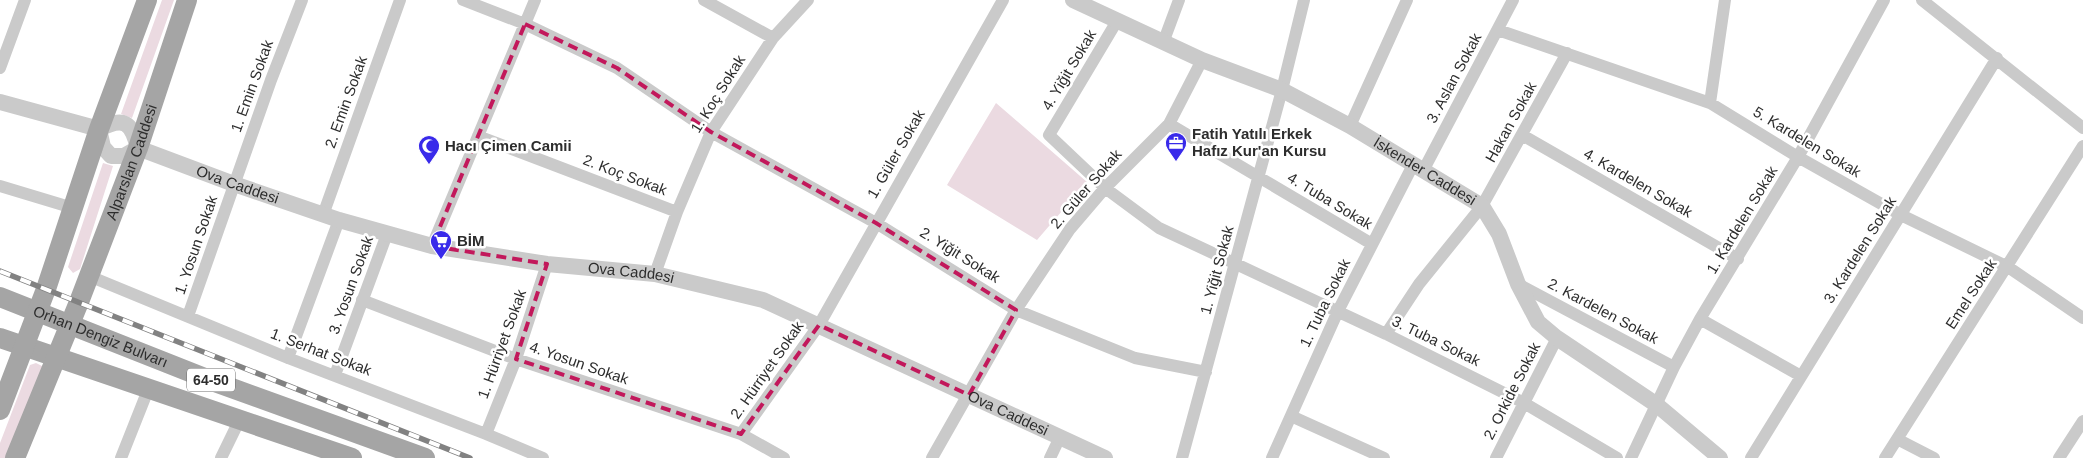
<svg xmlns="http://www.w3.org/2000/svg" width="2083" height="458" font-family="Helvetica,sans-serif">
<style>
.green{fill:#ebdae1}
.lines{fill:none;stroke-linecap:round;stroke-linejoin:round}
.minor{stroke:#cacaca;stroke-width:12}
.tertiary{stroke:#cacaca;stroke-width:16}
.primary{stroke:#a5a5a5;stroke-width:20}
.rail-casing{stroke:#828282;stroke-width:5.5}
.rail{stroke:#fff;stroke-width:4;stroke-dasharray:11;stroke-linecap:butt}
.marked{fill:none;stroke:#c2185b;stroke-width:4;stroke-dasharray:10 6;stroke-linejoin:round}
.labels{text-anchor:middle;stroke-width:5;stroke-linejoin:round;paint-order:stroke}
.shield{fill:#fff;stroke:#6c6c6c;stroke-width:1}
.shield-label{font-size:14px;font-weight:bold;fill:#2d2d2d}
.street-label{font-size:15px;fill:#2d2d2d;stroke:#fff}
.poi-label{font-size:15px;font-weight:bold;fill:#2d2d2d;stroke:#fff;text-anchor:start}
</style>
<rect width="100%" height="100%" fill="#fff"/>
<path class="green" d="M162 0H174L132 118 121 114Z
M996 103 1087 182 1037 240 947 185Z
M103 163 113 166 80 269 73 273 68 267 69 264Z
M36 363 44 367 8 458H0V443L30 365Z"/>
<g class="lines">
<path class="minor" d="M463 0 525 24 617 68 711 132 876 223 1016 310 1135 358 1206 372
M704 0 773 38
M1922 0 2083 128
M1117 21 1049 135 1105 188 1159 228 1386 334 1524 403 1617 458
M1498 30 1710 103 1798 157 1901 215 2008 267 2083 318
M1163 43 1179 0
M0 68 25 0
M1710 103 1725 0
M1169 124 1372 244
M1350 126 1407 0
M1522 135 1738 259
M478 136 677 212
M1423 171 1513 0
M0 186 73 208
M323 215 400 0
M432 246 535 0
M655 274 677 212 711 132 773 38 808 0
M89 276 288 358 486 434 543 458
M1518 284 1674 367
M362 300 516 359 741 434 784 458
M188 316 271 80 302 0
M1700 319 1801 376
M1386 334 1419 284 1482 206 1567 53
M288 358 339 220
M335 375 387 234
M1291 416 1384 458
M486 434 516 359 547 264
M741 434 819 325 1003 0
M1897 439 1934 458
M121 458 148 390
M221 458 240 419
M932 458 1016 310 1070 229 1105 188 1169 124 1202 60
M1050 458 1060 437
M1182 458 1282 90 1304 0
M1272 458 1338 311 1413 165
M1496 458 1557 338
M1631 458 1674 367 1700 319 1798 157 1884 0
M1751 458 1997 58
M1885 458 2083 146
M2059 458 2083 421"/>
<g class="tertiary">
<path id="s1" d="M1073 0 1202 60 1282 90 1350 126 1482 206 1499 234 1518 284 1538 322 1557 338 1657 405 1720 458"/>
<path d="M0 102 99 129C124 117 131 121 138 148"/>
<path d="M99 129 103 147 111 156H124L138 148"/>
<path id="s2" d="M138 148 234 184 339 220 432 246 547 264 655 274 763 300 1105 458"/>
</g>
<g class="primary">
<path id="s3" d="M0 297 215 382 425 458"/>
<path d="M0 338 352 458"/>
<path d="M0 410 46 289 99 129 147 0"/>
<path id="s4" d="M15 458 79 302 138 148 187 0"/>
</g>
<g class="rail-casing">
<path id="rail" d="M0 271 470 458"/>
</g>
<use href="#rail" class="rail"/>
</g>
<path class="marked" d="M525 24 617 68 711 132 876 223 1016 310 969 395 819 325 741 434 516 359 547 264 432 246Z"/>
<defs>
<g id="office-pin" transform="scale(1.125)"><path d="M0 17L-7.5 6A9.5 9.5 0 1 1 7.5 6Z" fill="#392aea" stroke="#fff"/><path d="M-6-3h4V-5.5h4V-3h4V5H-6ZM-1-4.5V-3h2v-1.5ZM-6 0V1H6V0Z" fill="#fff"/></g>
<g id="mosque-pin" transform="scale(1.125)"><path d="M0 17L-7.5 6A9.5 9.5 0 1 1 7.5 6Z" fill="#392aea" stroke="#fff"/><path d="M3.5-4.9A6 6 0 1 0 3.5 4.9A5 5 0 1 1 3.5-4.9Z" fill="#fff"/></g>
<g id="supermarket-pin" transform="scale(1.125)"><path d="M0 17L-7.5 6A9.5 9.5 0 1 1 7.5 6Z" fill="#392aea" stroke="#fff"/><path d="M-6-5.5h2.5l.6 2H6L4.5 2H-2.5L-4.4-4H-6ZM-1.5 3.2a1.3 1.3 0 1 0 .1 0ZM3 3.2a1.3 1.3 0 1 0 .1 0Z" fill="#fff"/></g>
</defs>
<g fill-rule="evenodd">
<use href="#office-pin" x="1176" y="143"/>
<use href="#mosque-pin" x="429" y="146"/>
<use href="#supermarket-pin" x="441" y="241"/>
</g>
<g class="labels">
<rect class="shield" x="187" y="368.5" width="48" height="23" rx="4"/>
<g class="shield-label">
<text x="211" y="385">64-50</text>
</g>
<g class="street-label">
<text transform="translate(1069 70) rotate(-59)" y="5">4. Yiğit Sokak</text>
<text transform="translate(1454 78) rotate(-62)" y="5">3. Aslan Sokak</text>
<text transform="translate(252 86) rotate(-70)" y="5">1. Emin Sokak</text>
<text transform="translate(718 94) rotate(-58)" y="5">1. Koç Sokak</text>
<text transform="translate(346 102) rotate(-70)" y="5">2. Emin Sokak</text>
<text transform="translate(1511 122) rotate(-61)" y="5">Hakan Sokak</text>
<text transform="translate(1807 142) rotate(31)" y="5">5. Kardelen Sokak</text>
<text transform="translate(896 154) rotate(-60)" y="5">1. Güler Sokak</text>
<text dy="5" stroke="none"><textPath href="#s4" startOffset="318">Alparslan Caddesi</textPath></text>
<text dy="5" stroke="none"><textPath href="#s1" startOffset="392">İskender Caddesi</textPath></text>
<text transform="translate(625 175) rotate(21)" y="5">2. Koç Sokak</text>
<text transform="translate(1638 183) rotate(30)" y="5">4. Kardelen Sokak</text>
<text dy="5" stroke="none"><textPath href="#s2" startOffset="106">Ova Caddesi</textPath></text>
<text transform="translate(1086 189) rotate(-49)" y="5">2. Güler Sokak</text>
<text transform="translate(1330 201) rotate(31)" y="5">4. Tuba Sokak</text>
<text transform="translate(1742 220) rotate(-59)" y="5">1. Kardelen Sokak</text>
<text transform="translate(196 245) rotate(-71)" y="5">1. Yosun Sokak</text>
<text transform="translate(1860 250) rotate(-58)" y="5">3. Kardelen Sokak</text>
<text transform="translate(960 255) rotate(32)" y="5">2. Yiğit Sokak</text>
<text transform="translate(1217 270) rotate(-75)" y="5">1. Yiğit Sokak</text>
<text dy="5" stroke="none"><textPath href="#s2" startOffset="511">Ova Caddesi</textPath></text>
<text transform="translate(351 285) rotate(-70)" y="5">3. Yosun Sokak</text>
<text transform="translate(1971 294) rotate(-57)" y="5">Emel Sokak</text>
<text transform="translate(1325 303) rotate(-64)" y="5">1. Tuba Sokak</text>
<text transform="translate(1603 311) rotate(28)" y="5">2. Kardelen Sokak</text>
<text dy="5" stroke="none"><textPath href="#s3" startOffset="108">Orhan Dengiz Bulvarı</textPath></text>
<text transform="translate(1436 341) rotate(26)" y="5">3. Tuba Sokak</text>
<text transform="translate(502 344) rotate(-70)" y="5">1. Hürriyet Sokak</text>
<text transform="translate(321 352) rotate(21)" y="5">1. Serhat Sokak</text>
<text transform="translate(579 363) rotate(19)" y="5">4. Yosun Sokak</text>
<text transform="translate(767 370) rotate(-55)" y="5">2. Hürriyet Sokak</text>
<text transform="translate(1512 391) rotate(-63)" y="5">2. Orkide Sokak</text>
<text dy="5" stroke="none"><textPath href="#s2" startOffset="916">Ova Caddesi</textPath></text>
</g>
<g class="poi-label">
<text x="1192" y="139">Fatih Yatılı Erkek<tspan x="1192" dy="17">Hafız Kur'an Kursu</tspan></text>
<text x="445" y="151">Hacı Çimen Camii</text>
<text x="457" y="246">BİM</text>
</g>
</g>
</svg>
